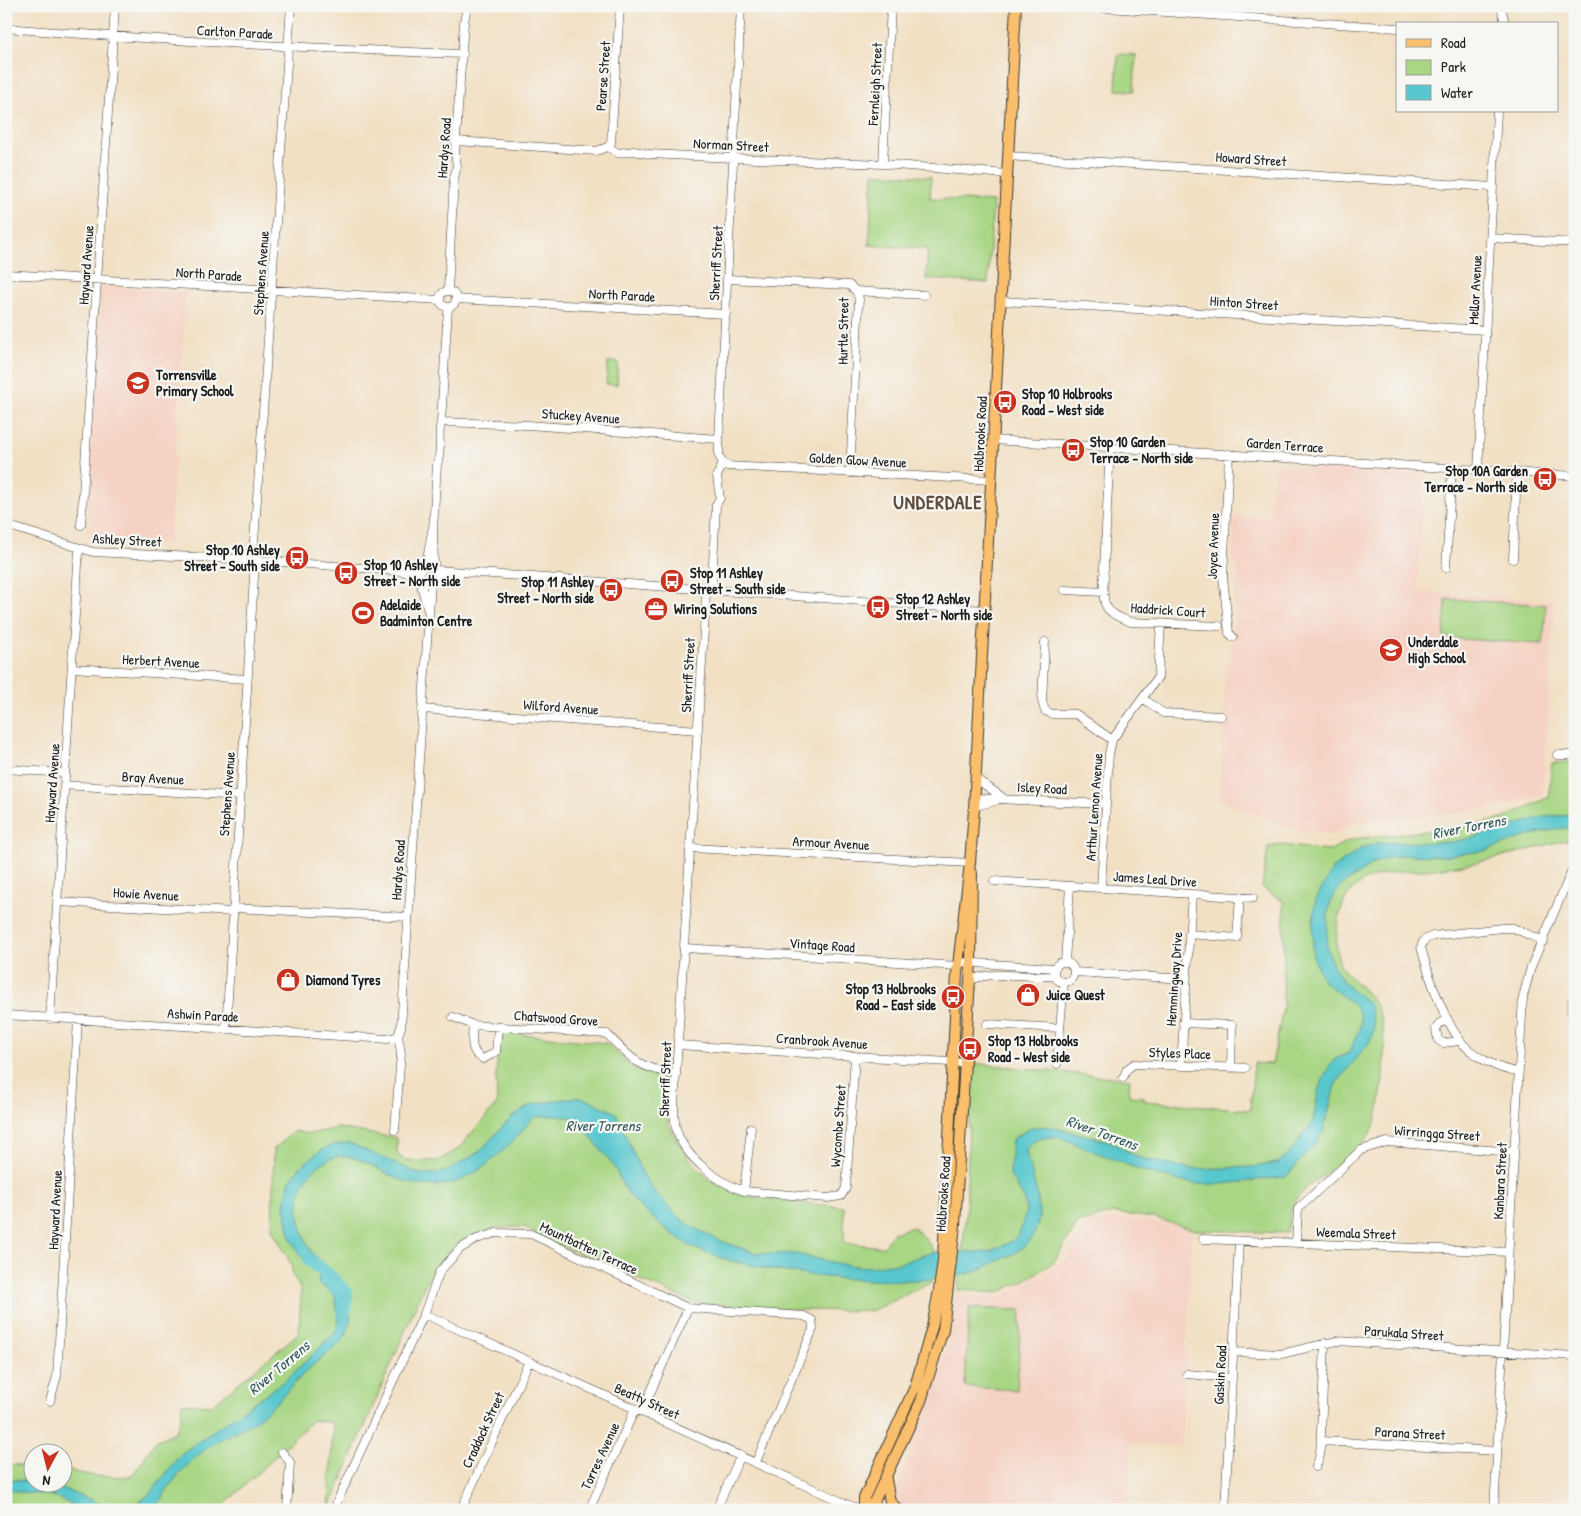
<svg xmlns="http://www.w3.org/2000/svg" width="1581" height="1516" font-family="'Patrick Hand',sans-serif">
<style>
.built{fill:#f5d2c3}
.green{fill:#a8d684;stroke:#627950}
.water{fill:#59c7ce;stroke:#3a7275}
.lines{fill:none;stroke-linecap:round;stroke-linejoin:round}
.river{stroke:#59c7ce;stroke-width:14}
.minor-casing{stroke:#3c3935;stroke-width:9}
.major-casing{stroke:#3c3935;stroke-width:12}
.minor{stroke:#fff;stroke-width:8}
.major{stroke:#f9bf6d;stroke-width:10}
.labels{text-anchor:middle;stroke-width:4.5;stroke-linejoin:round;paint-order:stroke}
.street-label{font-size:14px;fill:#1c1c1c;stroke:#f6f6f2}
.poi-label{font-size:14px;font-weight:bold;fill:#1c1c1c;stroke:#f6f6f2;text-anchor:start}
.water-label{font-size:15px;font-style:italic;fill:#31585a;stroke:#f6f6f2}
.district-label{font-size:19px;font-weight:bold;letter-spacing:1px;fill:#5e4c3c;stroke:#f6f6f2}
</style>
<rect width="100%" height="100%" fill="#f6f6f2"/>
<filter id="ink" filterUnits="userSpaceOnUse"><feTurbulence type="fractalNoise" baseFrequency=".02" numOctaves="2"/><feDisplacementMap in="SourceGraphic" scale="10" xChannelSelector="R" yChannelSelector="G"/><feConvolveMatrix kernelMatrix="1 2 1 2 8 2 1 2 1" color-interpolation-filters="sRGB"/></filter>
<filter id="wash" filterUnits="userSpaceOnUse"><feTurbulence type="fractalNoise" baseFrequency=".0096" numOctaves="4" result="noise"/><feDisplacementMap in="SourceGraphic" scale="20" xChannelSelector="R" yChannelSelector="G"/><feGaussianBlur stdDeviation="1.12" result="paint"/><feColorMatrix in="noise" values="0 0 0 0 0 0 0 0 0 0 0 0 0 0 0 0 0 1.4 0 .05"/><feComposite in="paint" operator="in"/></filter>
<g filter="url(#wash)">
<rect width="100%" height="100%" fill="#f2e0c4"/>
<path class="built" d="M101 286 186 292 169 544 92 539 86 528Z
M1273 465 1424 475 1418 591 1554 601 1543 795 1478 811 1358 822 1329 835 1285 827 1219 799 1226 660H1231L1237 568 1232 559 1234 516 1270 518Z
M1127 1219 1193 1226 1181 1446 1131 1443 1128 1510H925L901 1505 895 1494 942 1362 954 1315V1294L1001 1297 1066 1260 1091 1220Z"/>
<path class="green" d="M1118 54 1136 55 1134 91 1116 90Z
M873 173 931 177 930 198 993 202 988 283 926 279 928 249 869 245Z
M608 362H618L617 385 606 384Z
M1446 599 1546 605 1543 644 1444 638Z
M1575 762V838C1531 848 1487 863 1442 868 1418 872 1394 869 1371 878 1365 880 1353 888 1349 893 1338 906 1332 950 1341 966 1350 979 1365 989 1374 1002 1391 1026 1383 1089 1377 1117 1368 1155 1321 1170 1298 1197 1290 1207 1289 1221 1287 1233L1195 1230 1154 1218 1113 1213 1078 1223 1053 1263 1025 1280 997 1293 958 1290 966 1215 971 1063 1130 1079 1129 1096 1144 1097 1145 1101 1250 1110 1254 1063 1272 1064 1283 1008 1284 902 1262 887 1268 847 1283 845 1328 851 1352 839 1473 826 1505 818 1549 797 1552 763Z
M1575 992V1073L1569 1035 1568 1006Z
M500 1032 606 1043 633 1068 668 1081V1123L677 1141 689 1158 708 1179 728 1190 756 1198 844 1207V1243L883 1247 893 1233 913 1227C934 1245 938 1254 932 1282L871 1311 800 1310 694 1303 536 1235 525 1227 496 1228 464 1238 442 1259 426 1282 329 1510 333 1423 313 1420 219 1510H6V1464L32 1466V1484H62L63 1470 95 1476 131 1477 156 1441 175 1432 181 1418 182 1403 212 1405 299 1333 301 1290 292 1274V1266L272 1229 274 1149 294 1131 308 1134 338 1128 397 1138V1154L404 1160 437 1161 457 1150 497 1104 496 1075Z
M969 1308 1021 1310 1017 1390 965 1387Z"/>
<path class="water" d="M1575 815V827L1556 829 1528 836 1485 851 1442 856 1406 855 1388 858 1374 863 1342 885 1332 898 1328 911 1327 947 1332 963 1343 982 1370 1005 1374 1029 1371 1040 1335 1085 1324 1130 1317 1142 1286 1177 1222 1184H1198L1183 1182 1143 1171 1058 1137C1044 1137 1030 1138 1026 1152 1033 1184 1053 1222 1023 1247 1013 1256 998 1260 986 1267 931 1295 736 1276 684 1242 669 1232 636 1206 627 1192 622 1186 620 1179 617 1172 610 1159 599 1148 590 1136 585 1131 586 1126 579 1121 568 1114 547 1116 535 1117 528 1122 525 1128 519 1134 503 1152 477 1176 453 1183 437 1187 416 1186 401 1180 374 1170 350 1143 321 1164 281 1193 302 1243 326 1274 332 1283 344 1290 348 1299 352 1307 351 1321 348 1329 344 1345 323 1356 312 1366 293 1383 278 1404 257 1419 247 1427 233 1432 221 1439 191 1457 171 1480 155 1510H123L137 1504 151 1493 181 1454 287 1379 335 1333 339 1320 335 1297 326 1288 318 1284 319 1276 299 1253 290 1237 285 1206 289 1182 300 1167 320 1151 332 1145 349 1143 419 1174H435L447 1171 479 1152 511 1118 530 1105 576 1097 589 1100 616 1113 641 1171 652 1189 675 1214 691 1226 718 1240 755 1253 796 1254 845 1265 868 1267 900 1263 934 1252H989L1012 1241 1019 1234 1026 1212 1024 1198 1010 1175 1012 1139 1031 1128 1047 1126 1109 1141 1140 1158 1192 1169 1252 1167 1278 1163 1292 1150 1313 1121 1319 1088 1329 1067 1334 1060 1350 1052 1361 1024 1360 1015 1355 1006 1323 981 1313 956V920L1316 900 1333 868 1364 847 1379 843 1451 842 1472 838 1543 817Z
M6 1479 51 1484 115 1510H84L51 1495 19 1492 6 1488Z"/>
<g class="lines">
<path class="river" d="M310 1260 330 1277 346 1293 344 1313"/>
</g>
</g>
<g filter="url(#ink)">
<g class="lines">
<g class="minor-casing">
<path id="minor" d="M1078 6 1397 28
M1501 6 1505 24
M6 28C158 41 310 48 463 54
M457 141 596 151 608 147
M608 147 618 153 634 151 649 154 733 158 883 164 1007 174
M608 147 611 143 620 6
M1008 156 1493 187
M883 164 891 6
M1491 238 1575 243
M6 274 440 300
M727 279 849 285 856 291 859 299 850 473
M440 299a8 8 0 1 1 16 0a8 8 0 1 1-16 0Z
M448 291 454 178 457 166 455 153 464 22 467 6
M856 291 924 295
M456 299 726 314
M1002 301 1485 330
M441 422 528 425 719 439
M993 440 1575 476
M1229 454 1223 577 1229 633 1233 637
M723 463 717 476 720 498 716 505 712 583 706 590 705 614 676 1074C675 1091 672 1110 676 1128 682 1155 718 1183 744 1191L827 1198 841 1196 846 1188 855 1056
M723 463 719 456V439L741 6
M723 463 727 466 991 480
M1478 471 1497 111
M6 525 93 552 255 560 401 571 421 570
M81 525 115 6
M254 542 291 6
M1513 559 1517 473
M419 574a9 9 0 1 1 18 0a9 9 0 1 1-18 0Z
M426 566 432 531
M434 567 433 530 437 464C443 450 437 436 441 422L448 307
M1446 568 1452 468
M1104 569 1110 447
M436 570 984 610
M401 571 420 577
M1104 575C1103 604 1101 612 1131 622L1219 626
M436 578 459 576
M422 581V589L428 611
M1065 590 1104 592
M1045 642 1042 701 1045 711 1053 714H1076L1112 740
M72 668 247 679
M1144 699 1163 713 1221 716
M422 709 698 730
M1557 755H1575
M6 769 65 773
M975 778 1002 797
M64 785 240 796
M974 798 1106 804
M974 809 979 805 995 801
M691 848 970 863
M994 881 1253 898
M1101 888 1109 754 1112 740 1158 677 1161 623
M58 902 233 912
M233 908 408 917
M1189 934 1237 938 1240 897
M685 948 958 966
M958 962 1055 968
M1065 962 1070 886
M1054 972a10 10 0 1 1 20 0a10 10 0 1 1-20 0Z
M1074 972 1186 979
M970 980C995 970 1027 978 1054 976
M6 1015 388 1039 398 1036
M453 1017 473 1025 607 1034C632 1060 639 1068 676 1074
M50 1019 79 549
M1448 1020 1440 1023 1436 1029 1438 1040 1443 1043 1460 1041
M1183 1023 1232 1025 1231 1068
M987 1024 1060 1028
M473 1025C472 1039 469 1052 483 1059L496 1052 498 1027
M226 1029 255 560
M678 1045 965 1063
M1057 1064 1064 982
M1181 1066 1192 894
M1518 1072C1499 1070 1470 1055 1459 1039 1441 1013 1429 977 1421 947L1424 940 1433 936 1502 928H1513L1544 941
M1123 1078 1127 1069 1134 1064 1245 1068
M395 1130 401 1053 398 1036 401 1027 431 583
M744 1191 751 1128
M1203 1239 1508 1252
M1296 1243 1298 1209 1361 1150 1387 1142 1514 1152
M424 1314 860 1510
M1233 1352 1281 1354 1337 1341 1575 1356
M1187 1374 1232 1378
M50 1401 57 1376 78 1020
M1321 1441 1497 1451
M282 1452 290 1462 287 1510
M1316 1467 1320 1455 1325 1343
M336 1510 337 1502 424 1314 440 1271 461 1248 477 1239 496 1233 531 1234 688 1308 804 1316 812 1320 813 1329 756 1462
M461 1510 529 1361
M589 1510 633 1414 644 1407 688 1308
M716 1510 741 1455
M1225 1510 1239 1241
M1494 1510 1523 997 1531 967 1575 863"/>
</g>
<g class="major-casing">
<path id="major" d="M886 1479 890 1502 899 1510
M864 1510V1498L915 1387 932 1327 939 1290 943 1260 957 974 970 863 974 809 1016 6
M866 1510 874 1502 921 1401 943 1330 955 1225 971 963 972 874"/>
</g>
<use href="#minor" class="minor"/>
<use href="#major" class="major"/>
</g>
</g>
<defs>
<g id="school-disc" transform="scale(1.25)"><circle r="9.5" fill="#c8321e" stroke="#f6f6f2"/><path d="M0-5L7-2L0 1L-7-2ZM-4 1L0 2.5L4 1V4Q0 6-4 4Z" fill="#fff"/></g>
<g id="bus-disc" transform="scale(1.25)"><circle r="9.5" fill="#c8321e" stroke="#f6f6f2"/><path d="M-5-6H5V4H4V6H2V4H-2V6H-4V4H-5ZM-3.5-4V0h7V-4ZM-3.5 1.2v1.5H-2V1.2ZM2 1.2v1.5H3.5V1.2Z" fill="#fff"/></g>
<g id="office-disc" transform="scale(1.25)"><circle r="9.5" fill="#c8321e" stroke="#f6f6f2"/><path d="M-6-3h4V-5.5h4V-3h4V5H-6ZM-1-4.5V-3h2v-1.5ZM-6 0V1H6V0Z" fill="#fff"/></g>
<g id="stadium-disc" transform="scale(1.25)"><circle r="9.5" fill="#c8321e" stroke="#f6f6f2"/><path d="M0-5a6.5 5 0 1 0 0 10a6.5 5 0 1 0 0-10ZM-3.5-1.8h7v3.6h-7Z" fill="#fff"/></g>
<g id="shop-disc" transform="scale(1.25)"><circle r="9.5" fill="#c8321e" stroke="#f6f6f2"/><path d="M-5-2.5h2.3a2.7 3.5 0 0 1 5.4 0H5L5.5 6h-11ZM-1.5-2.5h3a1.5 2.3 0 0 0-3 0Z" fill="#fff"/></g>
</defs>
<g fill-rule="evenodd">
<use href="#school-disc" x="138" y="383"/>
<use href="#bus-disc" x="1005" y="402"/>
<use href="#bus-disc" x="1073" y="450"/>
<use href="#bus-disc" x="1545" y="479"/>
<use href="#bus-disc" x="297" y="558"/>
<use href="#bus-disc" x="346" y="573"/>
<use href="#bus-disc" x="672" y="581"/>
<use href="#bus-disc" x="611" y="590"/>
<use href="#bus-disc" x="878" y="607"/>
<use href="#office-disc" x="656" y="609"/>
<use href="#stadium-disc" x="363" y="613"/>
<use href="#school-disc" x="1391" y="650"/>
<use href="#shop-disc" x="288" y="980"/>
<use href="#shop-disc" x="1028" y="995"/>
<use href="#bus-disc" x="953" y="997"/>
<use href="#bus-disc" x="970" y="1049"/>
</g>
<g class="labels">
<g class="street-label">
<text transform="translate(235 32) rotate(3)" y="5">Carlton Parade</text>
<text transform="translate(603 76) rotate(-86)" y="5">Pearse Street</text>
<text transform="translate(875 84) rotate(-87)" y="5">Fernleigh Street</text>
<text transform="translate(731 145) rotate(3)" y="5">Norman Street</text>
<text transform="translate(444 148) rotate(-86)" y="5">Hardys Road</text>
<text transform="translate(1251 159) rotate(4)" y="5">Howard Street</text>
<text transform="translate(716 263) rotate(-87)" y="5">Sherriff Street</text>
<text transform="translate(86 265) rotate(-86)" y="5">Hayward Avenue</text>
<text transform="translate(261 273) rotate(-86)" y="5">Stephens Avenue</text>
<text transform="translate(209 274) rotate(4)" y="5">North Parade</text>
<text transform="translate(1475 290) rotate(-87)" y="5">Mellor Avenue</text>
<text transform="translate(622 295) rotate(3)" y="5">North Parade</text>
<text transform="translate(1244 303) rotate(4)" y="5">Hinton Street</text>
<text transform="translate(843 331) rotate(-89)" y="5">Hurtle Street</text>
<text transform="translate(581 416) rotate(4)" y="5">Stuckey Avenue</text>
<text transform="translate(980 434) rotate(-87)" y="5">Holbrooks Road</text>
<text transform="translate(1285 445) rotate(4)" y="5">Garden Terrace</text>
<text transform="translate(858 460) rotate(3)" y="5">Golden Glow Avenue</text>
<text transform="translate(127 540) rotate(3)" y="5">Ashley Street</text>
<text transform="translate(1213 546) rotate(-88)" y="5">Joyce Avenue</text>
<text transform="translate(1168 610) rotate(4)" y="5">Haddrick Court</text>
<text transform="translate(161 661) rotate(3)" y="5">Herbert Avenue</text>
<text transform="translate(688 675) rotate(-87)" y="5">Sherriff Street</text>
<text transform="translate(561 707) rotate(4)" y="5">Wilford Avenue</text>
<text transform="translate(153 778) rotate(3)" y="5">Bray Avenue</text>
<text transform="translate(52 783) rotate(-86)" y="5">Hayward Avenue</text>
<text transform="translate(1042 788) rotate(3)" y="5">Isley Road</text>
<text transform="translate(227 794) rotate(-86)" y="5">Stephens Avenue</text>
<text transform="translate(1094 807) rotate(-86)" y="5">Arthur Lemon Avenue</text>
<text transform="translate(831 843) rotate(3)" y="5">Armour Avenue</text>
<text transform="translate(398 870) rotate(-86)" y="5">Hardys Road</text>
<text transform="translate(1155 879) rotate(4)" y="5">James Leal Drive</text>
<text transform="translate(146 894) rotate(3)" y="5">Howie Avenue</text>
<text transform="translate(822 945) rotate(4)" y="5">Vintage Road</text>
<text transform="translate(1174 979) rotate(-86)" y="5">Hemmingway Drive</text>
<text transform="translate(203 1015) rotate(3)" y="5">Ashwin Parade</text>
<text transform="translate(556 1018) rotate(4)" y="5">Chatswood Grove</text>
<text transform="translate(822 1041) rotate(4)" y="5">Cranbrook Avenue</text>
<text transform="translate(1180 1053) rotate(2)" y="5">Styles Place</text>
<text transform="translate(665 1079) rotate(-88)" y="5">Sherriff Street</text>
<text transform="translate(838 1126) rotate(-86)" y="5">Wycombe Street</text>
<text transform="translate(1437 1133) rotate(4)" y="5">Wirringga Street</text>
<text transform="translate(1500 1181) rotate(-87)" y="5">Kanbara Street</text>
<text transform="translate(943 1194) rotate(-86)" y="5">Holbrooks Road</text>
<text transform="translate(55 1210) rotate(-87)" y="5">Hayward Avenue</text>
<text transform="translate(1356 1233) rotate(2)" y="5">Weemala Street</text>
<text transform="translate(589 1248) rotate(25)" y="5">Mountbatten Terrace</text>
<text transform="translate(1404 1333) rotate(4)" y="5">Parukala Street</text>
<text transform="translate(1220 1375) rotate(-87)" y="5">Gaskin Road</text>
<text transform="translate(647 1401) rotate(24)" y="5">Beatty Street</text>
<text transform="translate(483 1430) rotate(-65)" y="5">Craddock Street</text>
<text transform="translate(1410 1433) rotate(3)" y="5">Parana Street</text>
<text transform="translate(600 1456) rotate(-65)" y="5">Torres Avenue</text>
</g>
<g class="poi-label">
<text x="156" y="380">Torrensville<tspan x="156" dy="16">Primary School</tspan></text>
<text x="1022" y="399">Stop 10 Holbrooks<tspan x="1022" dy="16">Road - West side</tspan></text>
<text x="1090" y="447">Stop 10 Garden<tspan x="1090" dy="16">Terrace - North side</tspan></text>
<text x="1528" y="476" text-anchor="end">Stop 10A Garden<tspan x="1528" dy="16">Terrace - North side</tspan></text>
<text x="280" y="555" text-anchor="end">Stop 10 Ashley<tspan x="280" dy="16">Street - South side</tspan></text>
<text x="364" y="570">Stop 10 Ashley<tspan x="364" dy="16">Street - North side</tspan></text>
<text x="690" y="578">Stop 11 Ashley<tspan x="690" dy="16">Street - South side</tspan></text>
<text x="594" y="587" text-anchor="end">Stop 11 Ashley<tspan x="594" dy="16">Street - North side</tspan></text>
<text x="896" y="604">Stop 12 Ashley<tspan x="896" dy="16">Street - North side</tspan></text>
<text x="380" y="610">Adelaide<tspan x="380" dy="16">Badminton Centre</tspan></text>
<text x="674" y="614">Wiring Solutions</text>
<text x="1408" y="647">Underdale<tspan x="1408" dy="16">High School</tspan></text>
<text x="306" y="985">Diamond Tyres</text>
<text x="936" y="994" text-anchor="end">Stop 13 Holbrooks<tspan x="936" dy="16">Road - East side</tspan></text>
<text x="1046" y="1000">Juice Quest</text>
<text x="988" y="1046">Stop 13 Holbrooks<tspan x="988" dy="16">Road - West side</tspan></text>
</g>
<g class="water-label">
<text transform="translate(1469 827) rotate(-11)" y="5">River Torrens</text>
<text x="603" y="1131">River Torrens</text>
<text transform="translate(1102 1133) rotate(20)" y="5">River Torrens</text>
<text transform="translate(279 1368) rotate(-40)" y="5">River Torrens</text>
</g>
<g class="district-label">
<text x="938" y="509">UNDERDALE</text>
</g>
</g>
<rect width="1581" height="1516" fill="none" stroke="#f6f6f2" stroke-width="25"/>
<rect x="1396" y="22" width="162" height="90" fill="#f6f6f2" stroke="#9f9f9c"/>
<rect x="1406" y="39" width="25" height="8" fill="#f9bf6d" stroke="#9f9f9c"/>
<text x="1441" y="48" font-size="15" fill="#1c1c1c">Road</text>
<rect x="1406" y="60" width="25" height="15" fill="#a8d684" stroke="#9f9f9c"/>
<text x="1441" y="72" font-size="15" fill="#1c1c1c">Park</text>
<rect x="1406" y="85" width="25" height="15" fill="#59c7ce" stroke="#9f9f9c"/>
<text x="1441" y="98" font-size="15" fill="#1c1c1c">Water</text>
<g transform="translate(48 1468) rotate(187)"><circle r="24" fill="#f6f6f2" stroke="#9f9f9c"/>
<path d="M0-4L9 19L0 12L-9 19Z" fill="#c8321e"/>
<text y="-8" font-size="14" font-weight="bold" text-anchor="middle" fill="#1c1c1c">N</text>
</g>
</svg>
